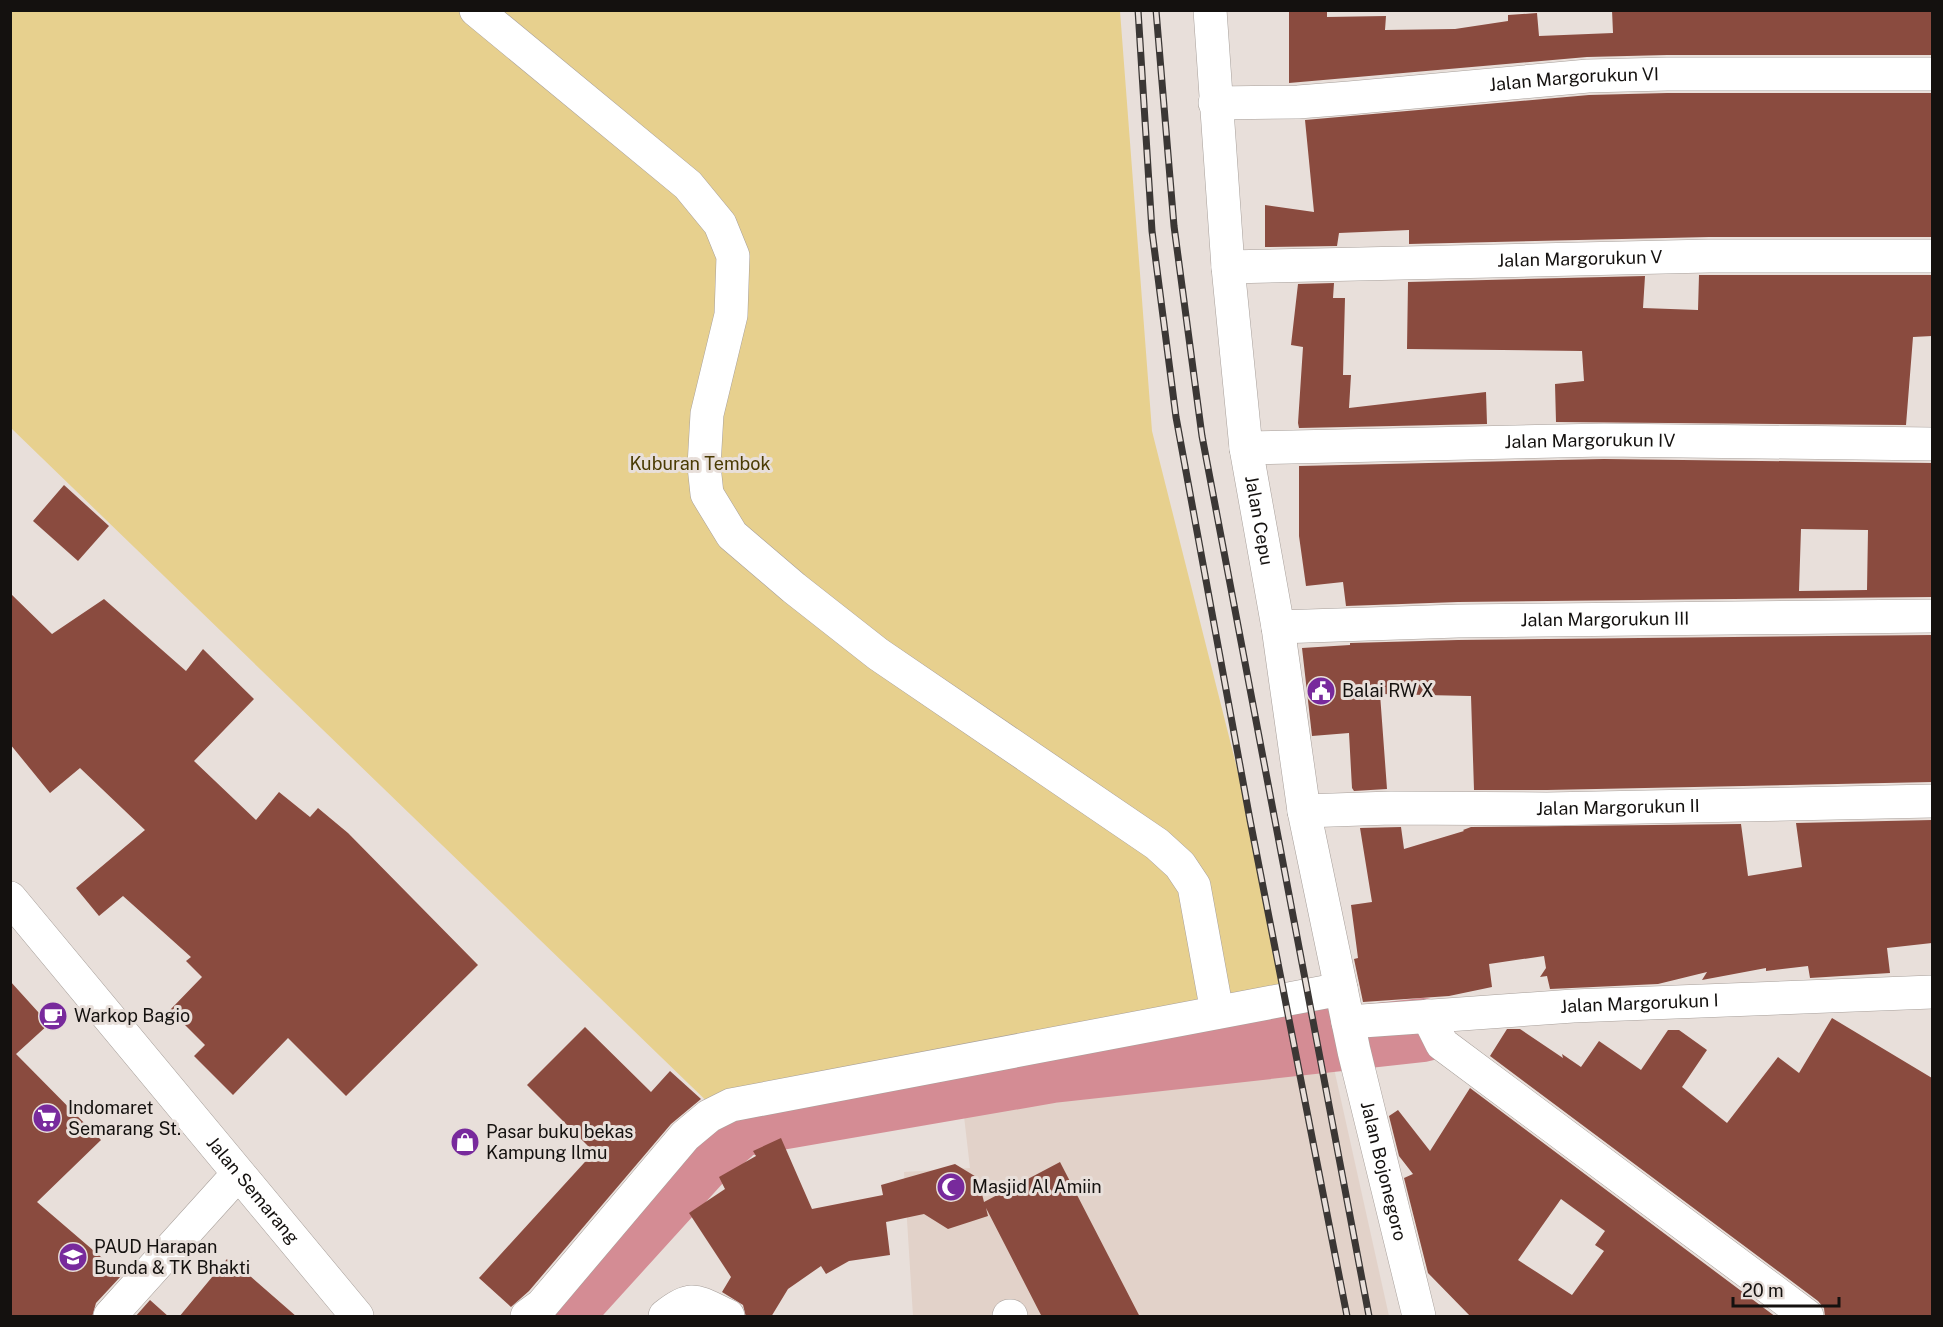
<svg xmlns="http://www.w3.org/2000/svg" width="1943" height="1327" font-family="'Public Sans',sans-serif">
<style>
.built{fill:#e2d2c9}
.green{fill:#e7d08e}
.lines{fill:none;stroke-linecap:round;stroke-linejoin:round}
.river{stroke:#d48c94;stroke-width:64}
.building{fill:#8a4b3f;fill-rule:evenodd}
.minor-casing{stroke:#a79f9a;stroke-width:34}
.minor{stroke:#fff;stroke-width:33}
.rail-casing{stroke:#3b3735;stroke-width:7}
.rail{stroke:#e8dfda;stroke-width:4.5;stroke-dasharray:14;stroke-linecap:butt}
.labels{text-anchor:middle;stroke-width:6;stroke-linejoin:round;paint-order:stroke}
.street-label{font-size:18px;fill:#14110f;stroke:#e8dfda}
.park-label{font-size:18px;fill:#4a3b03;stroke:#e8dfda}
.poi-label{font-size:18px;fill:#14110f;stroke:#e8dfda;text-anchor:start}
</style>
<rect width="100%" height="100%" fill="#e8dfda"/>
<path class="built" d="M1329 1046 1389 1316H913L904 1172 970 1168 962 1099 1061 1082 1199 1062Z"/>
<path class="green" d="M10 11H1120L1152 431 1250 820 1291 1021 722 1116 11 428Z"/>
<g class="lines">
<path class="river" d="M559 1316 708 1152 739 1125 1052 1071 1423 1030"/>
</g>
<path class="building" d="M1289 10H1327V17L1386 16 1385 30 1455 29 1508 21V15L1537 13 1539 36 1613 33 1612 10H1932V55H1667L1587 57 1289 83Z
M1667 93H1932V237H1709L1409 244V230L1339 233 1337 246 1265 247V205L1314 212 1305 120 1589 95Z
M1699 275H1932V336L1913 337 1906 425 1556 422 1555 384 1584 381 1582 351 1407 349 1408 282 1645 276 1643 308 1698 310Z
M1334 283 1333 298H1345L1343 375H1351L1349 408 1486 392 1487 424 1299 428 1298 423 1303 347 1291 345 1298 284Z
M1604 459 1932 463V597L1458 602 1346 606 1343 582 1306 586 1299 536V466ZM1801 529 1868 530 1867 590 1799 591Z
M64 485 109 526 78 561 33 521Z
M10 593 52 634 104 599 186 671 203 649 254 699 194 761 256 820 279 792 310 817 318 808 348 833 478 965 346 1096 288 1038 233 1095 194 1056 205 1045 170 1010 202 977 186 961 191 957 123 896 99 916 76 888 145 830 80 768 50 793 10 744Z
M1932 635V782L1547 790H1474L1471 696 1380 694 1387 789 1354 791 1352 788 1349 733 1312 736 1302 648 1350 645V643L1458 640Z
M1932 820V943L1887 948 1890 973 1810 978 1808 966 1766 971V968L1702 980 1707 972 1658 984 1550 989 1547 976 1540 977 1546 968 1544 956 1489 964 1492 987 1449 996 1363 1002 1354 959 1358 958 1351 905 1372 902 1360 828 1401 827 1404 849 1464 831 1463 830 1471 827 1741 824 1748 876 1802 867 1796 823Z
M10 981 49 1024 16 1054 101 1140 37 1202 122 1275 96 1303 92 1317H10Z
M1832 1018 1932 1078V1317H1825L1824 1308 1818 1301 1490 1056 1507 1029H1520L1563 1058 1562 1054 1581 1067 1599 1041 1641 1070 1668 1030H1679L1707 1050 1682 1087 1727 1123 1778 1057 1799 1073Z
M585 1027 651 1092 670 1071 701 1099 671 1124 529 1291 511 1307 479 1278 594 1152 527 1085Z
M1470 1088 1776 1317H1471L1428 1273 1404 1178 1413 1174 1399 1156 1389 1116 1398 1110 1430 1151ZM1561 1199 1605 1231 1595 1245 1604 1251 1572 1295 1518 1260Z
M781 1138 812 1209 883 1195 881 1185 955 1164 978 1178 984 1202 1060 1162 1140 1317H1042L986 1208 988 1216 948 1229 924 1214 886 1222 890 1255 849 1261 826 1274 821 1266 788 1289 771 1317H746L743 1305 722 1292 731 1277 689 1213 725 1189 719 1177 756 1156 753 1151Z
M227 1259 248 1277 249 1275 297 1317H179Z
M150 1300 169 1317H135Z"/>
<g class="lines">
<g class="minor-casing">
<g id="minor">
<path d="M476 10 688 185 720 224 733 256 731 315 707 414 704 466 707 494 732 535 794 588 878 654 1157 844 1180 865 1194 886 1217 1012"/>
<path id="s1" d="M1210 10 1228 267 1246 448 1278 627 1304 811 1354 1051 1419 1316"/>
<path id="s2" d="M1215 103 1298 102 1349 98 1588 76 1667 74H1932"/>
<path id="s3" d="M1228 267 1709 256H1932"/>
<path id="s4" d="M1246 448 1604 440 1932 444"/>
<path id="s5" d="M1278 627 1458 621 1932 616"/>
<path id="s6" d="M1304 811 1391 808 1547 809 1932 801"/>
<path id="s7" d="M10 898 357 1316"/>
<path d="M1428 1016 1442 1044 1807 1316"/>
<path id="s8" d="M1348 1022 1573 1006 1932 992"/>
<path d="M110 1316 238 1174"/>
<path d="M527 1316 542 1305 685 1136 709 1116 731 1105 1341 989"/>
<path d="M665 1316C693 1293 697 1302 728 1316"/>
<path d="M1009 1316H1011"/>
</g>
</g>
<use href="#minor" class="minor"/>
<g class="rail-casing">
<path id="rail" d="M1138 10 1152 231 1176 417 1250 820 1347 1316
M1156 10 1174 226 1202 436 1369 1316"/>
</g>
<use href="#rail" class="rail"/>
</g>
<defs>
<g id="civic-disc" transform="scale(1.5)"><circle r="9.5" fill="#782a9c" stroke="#e8dfda"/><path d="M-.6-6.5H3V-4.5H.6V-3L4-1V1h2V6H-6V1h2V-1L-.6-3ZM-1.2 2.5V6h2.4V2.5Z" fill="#fff"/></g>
<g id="cafe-disc" transform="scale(1.5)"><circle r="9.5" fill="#782a9c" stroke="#e8dfda"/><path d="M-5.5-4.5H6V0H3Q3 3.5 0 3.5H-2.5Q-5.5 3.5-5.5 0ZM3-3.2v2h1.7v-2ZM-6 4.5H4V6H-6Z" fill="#fff"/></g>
<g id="supermarket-disc" transform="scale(1.5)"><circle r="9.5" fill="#782a9c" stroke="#e8dfda"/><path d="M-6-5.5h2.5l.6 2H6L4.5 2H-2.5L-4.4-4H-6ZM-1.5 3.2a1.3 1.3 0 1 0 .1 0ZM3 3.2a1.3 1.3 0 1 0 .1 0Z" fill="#fff"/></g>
<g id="shop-disc" transform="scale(1.5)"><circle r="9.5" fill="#782a9c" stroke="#e8dfda"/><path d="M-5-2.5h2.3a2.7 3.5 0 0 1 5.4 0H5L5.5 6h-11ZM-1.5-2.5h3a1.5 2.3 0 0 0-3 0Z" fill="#fff"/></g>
<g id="mosque-disc" transform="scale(1.5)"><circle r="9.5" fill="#782a9c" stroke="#e8dfda"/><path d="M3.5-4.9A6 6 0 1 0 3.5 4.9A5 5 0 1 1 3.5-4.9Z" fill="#fff"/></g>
<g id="school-disc" transform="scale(1.5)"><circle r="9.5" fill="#782a9c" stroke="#e8dfda"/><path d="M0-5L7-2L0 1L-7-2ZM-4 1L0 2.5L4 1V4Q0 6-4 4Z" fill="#fff"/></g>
</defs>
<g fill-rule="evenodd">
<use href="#civic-disc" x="1321" y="691"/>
<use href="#cafe-disc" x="53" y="1016"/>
<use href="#supermarket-disc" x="47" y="1118"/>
<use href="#shop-disc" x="465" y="1142"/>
<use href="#mosque-disc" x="951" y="1187"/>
<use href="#school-disc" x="73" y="1257"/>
</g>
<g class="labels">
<g class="street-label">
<text dy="6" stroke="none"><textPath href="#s2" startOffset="360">Jalan Margorukun VI</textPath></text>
<text dy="6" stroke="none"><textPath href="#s3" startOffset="352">Jalan Margorukun V</textPath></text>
<text dy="6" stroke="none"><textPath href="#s4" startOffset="344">Jalan Margorukun IV</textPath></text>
<text dy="6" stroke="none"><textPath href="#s1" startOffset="513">Jalan Cepu</textPath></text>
<text dy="6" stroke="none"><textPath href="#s5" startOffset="327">Jalan Margorukun III</textPath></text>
<text dy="6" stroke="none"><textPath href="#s6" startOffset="314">Jalan Margorukun II</textPath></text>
<text dy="6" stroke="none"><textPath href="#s8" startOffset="292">Jalan Margorukun I</textPath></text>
<text dy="6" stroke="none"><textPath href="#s1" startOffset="1176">Jalan Bojonegoro</textPath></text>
<text dy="6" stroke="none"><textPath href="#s7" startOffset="380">Jalan Semarang</textPath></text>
</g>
<g class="park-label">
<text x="700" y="470">Kuburan Tembok</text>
</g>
<g class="poi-label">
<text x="1342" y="697">Balai RW X</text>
<text x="74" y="1022">Warkop Bagio</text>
<text x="68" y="1114">Indomaret<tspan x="68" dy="21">Semarang St.</tspan></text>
<text x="486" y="1138">Pasar buku bekas<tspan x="486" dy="21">Kampung Ilmu</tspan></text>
<text x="972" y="1193">Masjid Al Amiin</text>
<text x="94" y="1253">PAUD Harapan<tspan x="94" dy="21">Bunda &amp; TK Bhakti</tspan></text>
</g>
</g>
<rect width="1943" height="1327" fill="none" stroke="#14110f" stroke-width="24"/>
<path d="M1733 1297v9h106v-9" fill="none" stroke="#14110f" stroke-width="3"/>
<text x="1742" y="1297" font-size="18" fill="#14110f" stroke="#e8dfda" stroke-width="4.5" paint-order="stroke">20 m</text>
</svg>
